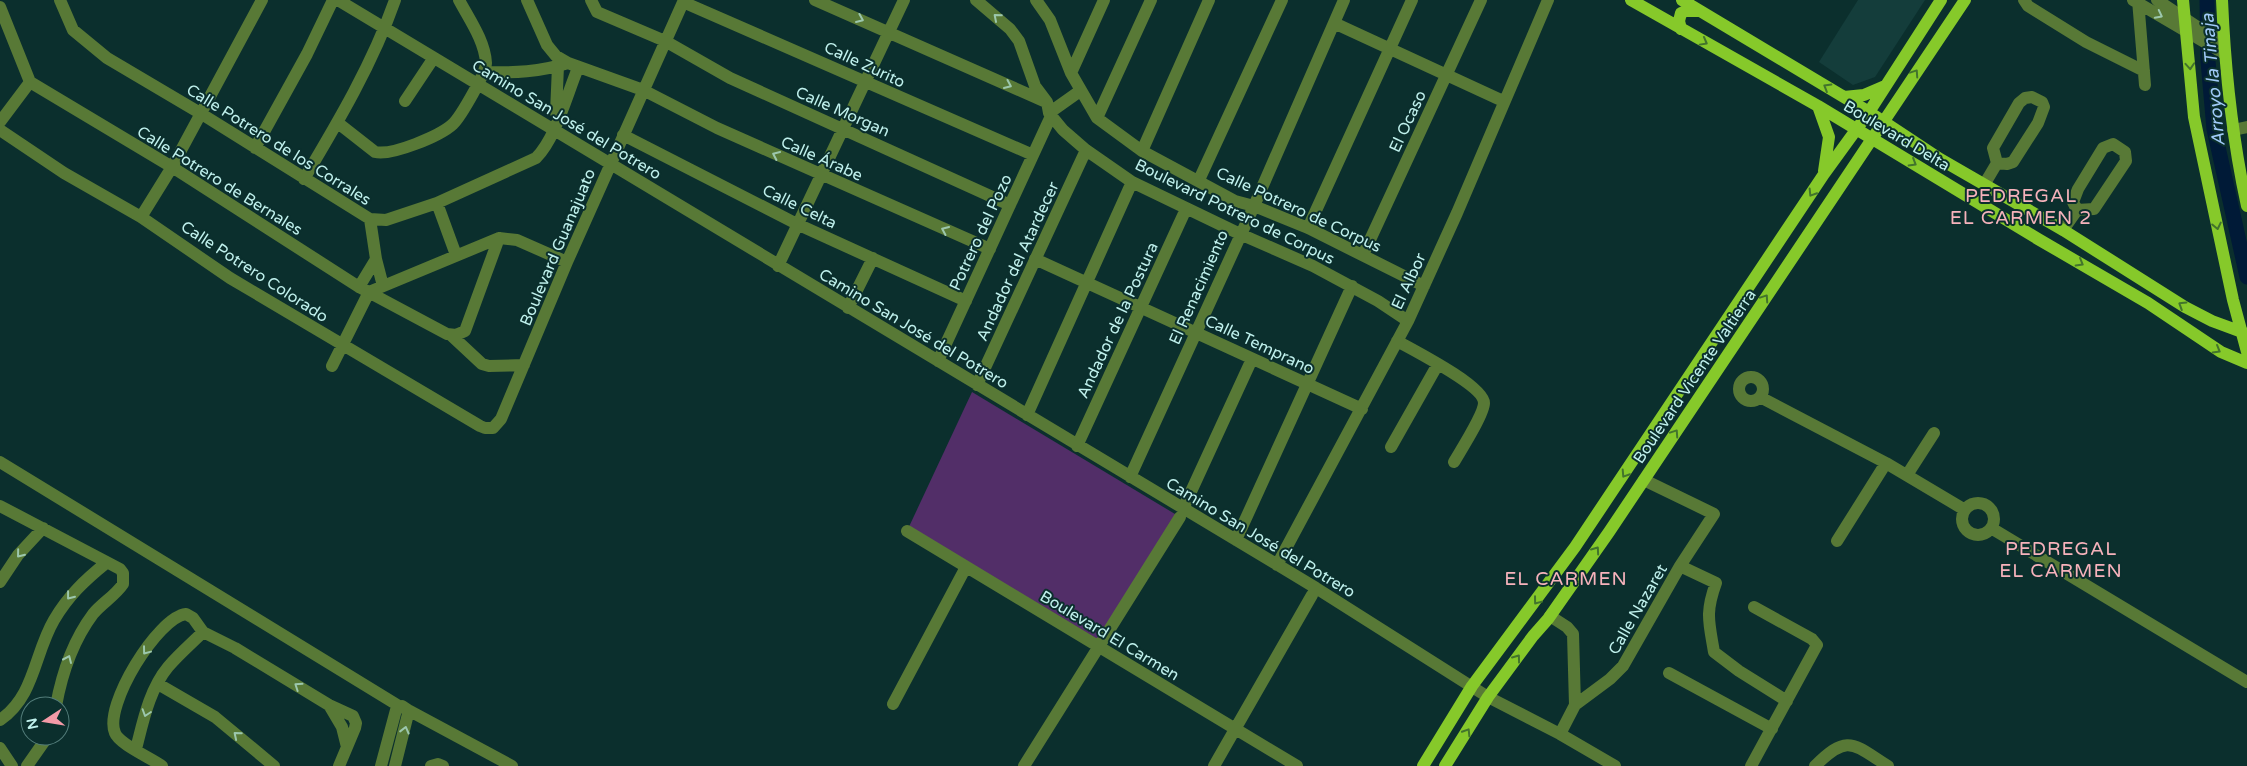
<svg xmlns="http://www.w3.org/2000/svg" width="2247" height="766" font-family="'Varela Round',sans-serif">
<style>
.built{fill:#143d3b}
.green{fill:#522e68}
.lines{fill:none;stroke-linecap:round;stroke-linejoin:round}
.river{stroke:#001a37;stroke-width:15}
.minor{stroke:#587936;stroke-width:12}
.major{stroke:#86c92a;stroke-width:12}
.oneway{stroke:#9cc7ad}
.oneway2{stroke:#42742c}
.labels{text-anchor:middle;stroke-width:4;stroke-linejoin:round;paint-order:stroke}
.street-label{font-size:16px;fill:#c0f1ed;stroke:#0b2f2d}
.water-label{font-size:18px;font-style:italic;fill:#a0caf8;stroke:#0b2f2d}
.quarter-label{font-size:19px;letter-spacing:1px;fill:#f6b2bb;stroke:#0b2f2d}
</style>
<rect width="100%" height="100%" fill="#0b2f2d"/>
<path class="built" d="M1858 0H1925L1875 77 1853 85 1819 62Z"/>
<path class="green" d="M972 392 1180 517 1098 648 907 531Z"/>
<g class="lines">
<path class="river" d="M2207 0 2208 61 2214 129 2247 277"/>
<path class="minor" d="M60 0 73 30 107 58 200 113 370 219 386 220 437 203 536 158C556 138 567 94 578 68
M338 0 1316 588 1488 697 1560 734 1615 766
M527 0 547 45 556 56 568 63 643 90 717 128 990 249
M591 0 597 12 665 41 730 78 1010 205
M815 0 1046 102
M976 0 1010 29 1019 41 1035 86 1047 102 1049 113 1063 130 1086 150 1132 182 1240 234 1313 266 1378 301 1408 321
M1036 0 1050 20 1071 73 1097 118 1142 151 1235 201 1254 206 1308 228 1424 286
M2024 0 2028 6 2086 42 2144 71
M2133 0 2225 54
M2138 0 2145 85
M2157 0 2202 30 2224 42
M683 2 1033 155
M0 7 30 82 172 167 359 287 447 334 456 335 465 331 499 238
M1334 23 1503 101
M485 72C514 73 540 72 568 63
M1071 73 1104 0
M2032 97 2042 102 2044 107 2038 123 2013 162 2007 164 1997 163 1993 148 2019 103 2025 98Z
M405 101 433 59
M556 113 558 66
M1049 113 1080 91
M1097 118 1151 0
M0 122 30 82
M338 123 375 152C392 156 440 136 453 124 461 116 486 73 486 63 485 41 469 19 459 0
M0 130 64 173 141 217 230 278 480 426 485 428H493L501 419 567 262 684 0
M2233 130 2247 127
M623 135 797 224 966 301
M2113 144 2125 152 2126 161 2094 209 2077 210 2073 202 2078 189 2103 148Z
M255 148 307 54 333 0
M1142 151 1209 0
M304 179C338 122 373 63 395 0
M1199 180 1282 0
M1984 185 1997 163
M437 203 456 255
M141 217 172 167 262 0
M1308 228 1412 0
M2063 230 2077 210
M1363 255 1481 0
M376 259 383 286
M1035 259 1362 409
M778 266 904 0
M359 287 376 259 370 219
M848 308 873 258
M452 336 482 364 489 366 524 365
M1397 341C1413 350 1484 386 1484 403 1484 414 1461 450 1454 462
M938 361 1051 116
M332 366 369 292 499 238 517 240 567 262
M1739 389a12 12 0 1 1 24 0a12 12 0 1 1-24 0Z
M977 385 1086 150
M1760 397 1886 463 1965 510
M1027 415 1132 182
M1077 446 1186 209
M1391 447 1438 364
M0 462 399 706
M1907 475 1934 433
M1130 477 1254 206 1344 0
M1962 519a16 16 0 1 1 32 0a16 16 0 1 1-32 0Z
M0 506 120 569 123 573V584C115 596 102 603 93 614 72 642 62 673 56 706
M1183 509 1252 359
M1991 528 2247 682
M907 531 1297 766
M1236 540 1352 286
M1837 541 1886 463
M1277 565 1408 321 1457 213 1548 0
M1680 566 1716 583C1705 613 1709 622 1714 652L1739 671 1787 701
M0 582 18 555 43 528
M1550 616 1567 627 1573 634 1575 705
M1669 673 1772 729
M158 684 215 717 274 766
M893 704 966 567
M329 705 342 727 347 747
M408 710 512 766
M0 720C35 696 34 654 54 620 68 596 85 580 106 563
M1560 734 1575 705 1610 679 1623 666 1680 566 1714 514 1644 480
M0 748 12 766
M136 749C143 722 149 690 168 667 179 654 192 643 203 632
M27 766 48 736
M162 766C151 758 119 744 115 733 103 706 158 617 186 614L193 618 203 632 235 648 329 705 353 716 356 723 355 728 339 766
M381 766 396 710 402 706 408 710V714L395 766
M431 766 438 764 443 766
M1024 766 1180 517
M1214 766 1312 595
M1751 766 1817 645 1812 639 1754 607
M1815 766C1848 733 1853 744 1888 766"/>
<path class="major" d="M1631 0 1818 106 2038 239 2148 303 2221 352 2247 363
M1682 0 1869 112 1940 159 2063 230 2185 307 2212 321 2247 334
M2183 0 2194 117 2233 300 2247 352
M2222 0C2225 70 2232 138 2247 206
M1681 29 1679 21 1681 13 1686 11H1699
M1844 97 1864 95 1885 86
M1818 106 1829 137 1824 171
M1423 766 1472 686 1575 547 1824 174 1869 112 1941 0
M1445 766 1488 697 1533 636 1548 619 1609 532 1965 0"/>
</g>
<defs><path id="oneway-chevron" d="M-2-3.5L2.5 0L-2 3.5" fill="none" stroke-width="1.6" stroke-linecap="round" stroke-linejoin="round" transform="scale(1.25)"/></defs>
<g class="oneway">
<use href="#oneway-chevron" transform="translate(2159 15) rotate(27)"/>
<use href="#oneway-chevron" transform="translate(997 17) rotate(-139)"/>
<use href="#oneway-chevron" transform="translate(860 19) rotate(23)"/>
<use href="#oneway-chevron" transform="translate(1008 85) rotate(24)"/>
<use href="#oneway-chevron" transform="translate(776 155) rotate(-155)"/>
<use href="#oneway-chevron" transform="translate(945 230) rotate(-156)"/>
<use href="#oneway-chevron" transform="translate(20 554) rotate(129)"/>
<use href="#oneway-chevron" transform="translate(70 596) rotate(128)"/>
<use href="#oneway-chevron" transform="translate(146 651) rotate(127)"/>
<use href="#oneway-chevron" transform="translate(68 659) rotate(-66)"/>
<use href="#oneway-chevron" transform="translate(298 686) rotate(-146)"/>
<use href="#oneway-chevron" transform="translate(146 713) rotate(108)"/>
<use href="#oneway-chevron" transform="translate(405 730) rotate(-76)"/>
<use href="#oneway-chevron" transform="translate(237 735) rotate(-140)"/>
</g>
<g class="oneway2">
<use href="#oneway-chevron" transform="translate(1704 42) rotate(29)"/>
<use href="#oneway-chevron" transform="translate(2190 66) rotate(86)"/>
<use href="#oneway-chevron" transform="translate(1915 73) rotate(-56)"/>
<use href="#oneway-chevron" transform="translate(1827 87) rotate(-149)"/>
<use href="#oneway-chevron" transform="translate(1913 163) rotate(31)"/>
<use href="#oneway-chevron" transform="translate(1812 193) rotate(122)"/>
<use href="#oneway-chevron" transform="translate(2217 226) rotate(78)"/>
<use href="#oneway-chevron" transform="translate(2080 263) rotate(30)"/>
<use href="#oneway-chevron" transform="translate(1765 298) rotate(-56)"/>
<use href="#oneway-chevron" transform="translate(2182 305) rotate(-148)"/>
<use href="#oneway-chevron" transform="translate(2217 350) rotate(30)"/>
<use href="#oneway-chevron" transform="translate(1675 433) rotate(-56)"/>
<use href="#oneway-chevron" transform="translate(1625 474) rotate(123)"/>
<use href="#oneway-chevron" transform="translate(1596 550) rotate(-55)"/>
<use href="#oneway-chevron" transform="translate(1537 601) rotate(127)"/>
<use href="#oneway-chevron" transform="translate(1517 658) rotate(-54)"/>
<use href="#oneway-chevron" transform="translate(1467 732) rotate(-58)"/>
</g>
<g class="labels">
<g class="street-label">
<text transform="translate(865 64) rotate(25)" y="6">Calle Zurito</text>
<text transform="translate(843 111) rotate(24)" y="6">Calle Morgan</text>
<text transform="translate(567 119) rotate(31)" y="6">Camino San José del Potrero</text>
<text transform="translate(1407 121) rotate(-65)" y="6">El Ocaso</text>
<text transform="translate(1897 135) rotate(31)" y="6">Boulevard Delta</text>
<text transform="translate(279 144) rotate(32)" y="6">Calle Potrero de los Corrales</text>
<text transform="translate(822 158) rotate(24)" y="6">Calle Árabe</text>
<text transform="translate(220 180) rotate(32)" y="6">Calle Potrero de Bernales</text>
<text transform="translate(800 206) rotate(26)" y="6">Calle Celta</text>
<text transform="translate(1299 209) rotate(25)" y="6">Calle Potrero de Corpus</text>
<text transform="translate(1235 211) rotate(26)" y="6">Boulevard Potrero de Corpus</text>
<text transform="translate(980 232) rotate(-65)" y="6">Potrero del Pozo</text>
<text transform="translate(557 247) rotate(-67)" y="6">Boulevard Guanajuato</text>
<text transform="translate(1017 261) rotate(-65)" y="6">Andador del Atardecer</text>
<text transform="translate(255 271) rotate(33)" y="6">Calle Potrero Colorado</text>
<text transform="translate(1408 281) rotate(-65)" y="6">El Albor</text>
<text transform="translate(1198 287) rotate(-66)" y="6">El Renacimiento</text>
<text transform="translate(1117 320) rotate(-65)" y="6">Andador de la Postura</text>
<text transform="translate(914 328) rotate(31)" y="6">Camino San José del Potrero</text>
<text transform="translate(1260 344) rotate(25)" y="6">Calle Temprano</text>
<text transform="translate(1694 376) rotate(-56)" y="6">Boulevard Vicente Valtierra</text>
<text transform="translate(1261 537) rotate(31)" y="6">Camino San José del Potrero</text>
<text transform="translate(1637 609) rotate(-60)" y="6">Calle Nazaret</text>
<text transform="translate(1110 635) rotate(31)" y="6">Boulevard El Carmen</text>
</g>
<g class="water-label">
<text transform="translate(2213 80) rotate(-95)" y="6">Arroyo la Tinaja</text>
</g>
<g class="quarter-label">
<text x="2021" y="202">PEDREGAL<tspan x="2021" dy="22">EL CARMEN 2</tspan></text>
<text x="2061" y="555">PEDREGAL<tspan x="2061" dy="22">EL CARMEN</tspan></text>
<text x="1566" y="585">EL CARMEN</text>
</g>
</g>
<g transform="translate(45 721) rotate(258)"><circle r="24" fill="#0b2f2d" stroke="#537d7a"/>
<path d="M0-4L9 19L0 12L-9 19Z" fill="#f49aa7"/>
<text y="-8" font-size="14" font-weight="bold" text-anchor="middle" fill="#c0f1ed">N</text>
</g>
</svg>
